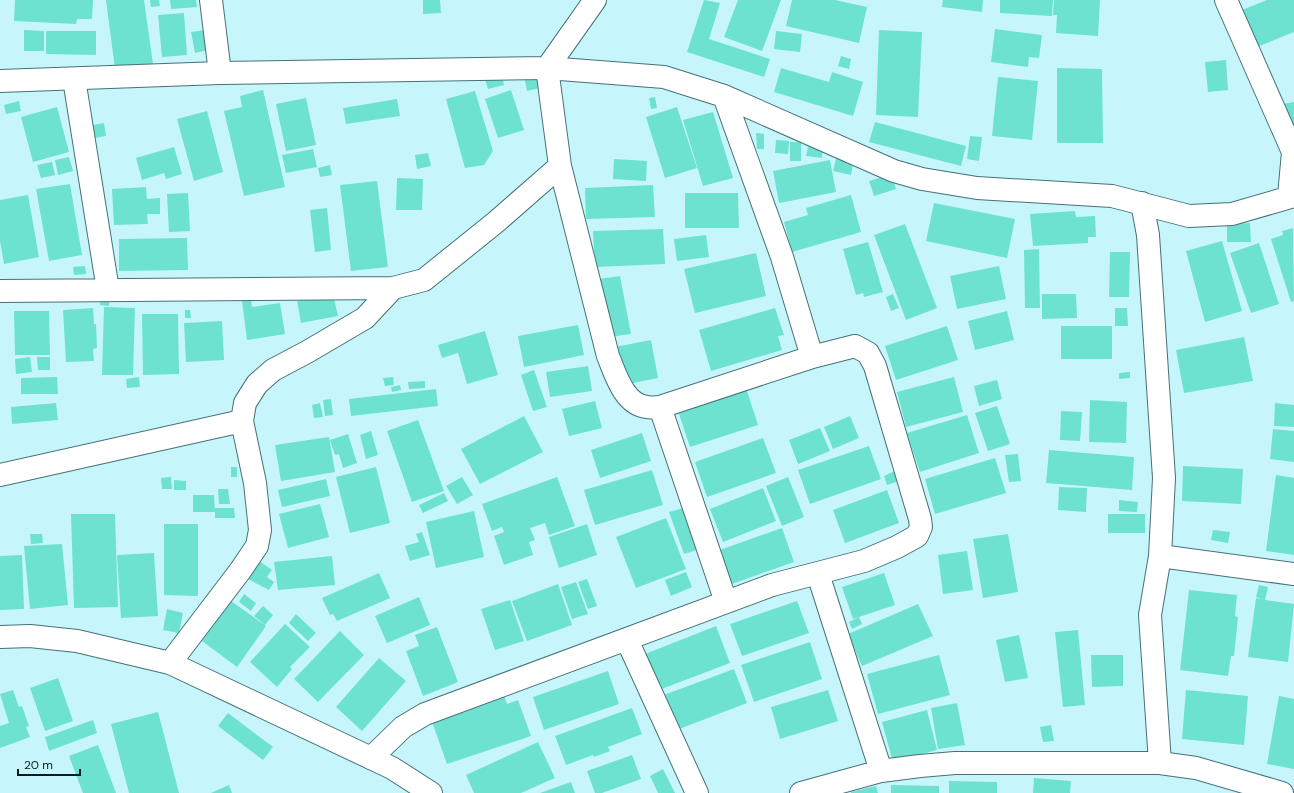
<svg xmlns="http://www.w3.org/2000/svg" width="1294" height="793" font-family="'DM Sans',sans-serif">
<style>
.building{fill:#6ee2d0}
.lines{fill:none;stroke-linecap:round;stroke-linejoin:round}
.street-casing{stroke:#457177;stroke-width:24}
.secondary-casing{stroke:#457177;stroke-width:24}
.primary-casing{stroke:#457177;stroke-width:24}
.street{stroke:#fff;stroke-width:22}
.secondary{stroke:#fff;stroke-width:22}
.primary{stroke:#fff;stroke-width:22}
</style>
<rect width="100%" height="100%" fill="#c6f6fc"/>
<path class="building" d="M15 0H93L92 19H77L76 24 14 21Z
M106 0H144L153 64 115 69Z
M150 0H159L160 6 151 7Z
M170 0H196L197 7 171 9Z
M423 0H440L441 13 423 14Z
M704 0 720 3 709 39 770 59 764 77 687 52Z
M738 0H781L762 51 724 37Z
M792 0H835L867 7 859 43 786 26Z
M943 0H983L982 12 942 7Z
M1000 0H1053L1052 16 1000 13Z
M1054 0H1100L1098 36 1056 33 1057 15H1053Z
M1267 0H1294V32L1257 47 1242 10Z
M184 13 187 55 162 57 158 15Z
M995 29 1042 35 1039 58 1029 57 1028 67 991 62Z
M24 30 44 31V51H24Z
M204 30 208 50 195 53 191 32Z
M879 30 922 32 918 117 876 115Z
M46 31H96V55L46 54Z
M776 31 802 34 800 52 774 49Z
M841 56 851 59 849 69 838 66Z
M1226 60 1228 90 1208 92 1205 62Z
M781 68 829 82 832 72 863 82 853 116 774 92Z
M1057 68 1102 69 1103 143H1057Z
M502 75 504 85 488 89 485 79Z
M538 77 540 88 527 91 525 80Z
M998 77 1038 81 1032 140 992 136Z
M263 90 285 187 244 196 224 111 242 107 240 96Z
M511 90 524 130 498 138 485 99Z
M475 91 493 151 484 165 465 168 446 99Z
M655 97 657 108 651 109 649 98Z
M306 98 316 145 286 151 276 104Z
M397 99 400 116 346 124 343 108Z
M19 101 21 111 6 114 4 105Z
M1294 102V155L1282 104Z
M57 107 69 152 33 162 21 117Z
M677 107 697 168 665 178 646 117Z
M207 111 223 172 194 181 177 119Z
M713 112 733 178 703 186 683 120Z
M875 122 966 146 961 166 869 142Z
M104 123 106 136 95 138 93 125Z
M756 133 764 134V149H757Z
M970 136 982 137 979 161 967 159Z
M776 140 789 141 788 154 775 153Z
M790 142H801V161H790Z
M174 147 182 174 166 179 164 173 142 180 136 158Z
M808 147 823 148 822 158 806 156Z
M313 149 317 167 286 173 282 155Z
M428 153 431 166 417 169 415 155Z
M837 155 854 159 851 175 833 171Z
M69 157 73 171 58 175 55 160Z
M614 159 647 161 646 181 613 179Z
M830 160 836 192 779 203 773 171Z
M52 162 55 175 41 178 37 165Z
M330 165 332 175 320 177 318 168Z
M892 174 896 189 874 196 869 181Z
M397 178 423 179 422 210H396Z
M377 181 388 267 351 271 340 185Z
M70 184 82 255 49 261 36 189Z
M653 185 655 217 586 219 585 188Z
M146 187 147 199 160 198V214H147L148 224 114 225 112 189Z
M188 193 190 231 169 232 167 194Z
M685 193H738L739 228H685Z
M28 195 39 257 4 264 0 241V200Z
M851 195 861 232 792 252 784 222 808 215 806 208Z
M934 203 1015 219 1007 258 926 241Z
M327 208 331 250 315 252 310 210Z
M1075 211 1076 217 1095 216 1096 237H1088V243L1033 246 1030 214Z
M1250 223 1251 242H1227V224Z
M905 224 937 308 906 320 874 235Z
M1293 228 1294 301 1291 302 1271 239 1283 235 1282 231Z
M663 229 665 264 595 267 593 231Z
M706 235 709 257 677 261 674 239Z
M187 238 188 270 119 271V239Z
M1222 241 1242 311 1205 322 1186 251Z
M868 242 883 292 864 297 863 293 856 295 843 249Z
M1259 243 1279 304 1251 313 1230 253Z
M1039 249 1040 308H1025L1024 250Z
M1110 252H1130L1129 297H1109Z
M756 253 766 296 695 313 684 269Z
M85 266 86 274 74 275 73 267Z
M999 266 1006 299 957 309 950 276Z
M620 276 631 334 609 337 599 279Z
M101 292H110L109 306 100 305Z
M333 294 338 316 301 323 297 301Z
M893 294 899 308 891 311 886 297Z
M1042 294H1076L1077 318 1042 319Z
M251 300 252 307 280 303 285 334 247 340 242 301Z
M104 307 135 308 133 375H102Z
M93 308 94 324H96L97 348 93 349 94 361 66 362 63 310Z
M775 308 784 335 778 336 782 350 711 371 699 330Z
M1115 308H1127L1128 326H1115Z
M185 310H190L191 318H185Z
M14 311H49L50 355H15Z
M1007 311 1014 340 975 350 968 321Z
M142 314H178L179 374 143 375Z
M222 321 224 360 186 362 184 323Z
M578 325 584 355 524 367 518 336Z
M947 326 958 360 896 380 885 346Z
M1061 326H1112V359H1061Z
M485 331 498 375 467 384 458 353 442 358 438 345Z
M1244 337 1253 381 1184 393 1176 350Z
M651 340 658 378 623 385 615 347Z
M30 357 32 372 16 374 15 359Z
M37 357H50V370H38Z
M588 366 592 391 550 397 546 372Z
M534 370 547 407 533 411 521 375Z
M1130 372V378L1119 379V373Z
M57 377 58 394H21V378Z
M139 377 140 387 127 388 126 379Z
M393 377 394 385 385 386 383 378Z
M954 377 963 412 906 427 897 392Z
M997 380 1002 399 979 406 974 386Z
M425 381V388L409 389 408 382Z
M400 385 401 390 392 392 391 387Z
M746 388 758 425 690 447 678 411Z
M436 389 438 406 351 416 349 399Z
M331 399 333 415 325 416 323 400Z
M1090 400 1127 402 1126 443 1089 442Z
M595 401 602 428 569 436 562 409Z
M56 403 58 420 12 424 11 407Z
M320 403 323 417 314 418 312 405Z
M1275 403 1294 405V427L1274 426Z
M997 406 1010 444 988 451 975 413Z
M1061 411 1082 412 1080 441 1060 440Z
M967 415 979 453 920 472 907 433Z
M524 416 543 452 480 484 461 449Z
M850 416 859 438 833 449 824 427Z
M418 420 444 491 412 502 387 431Z
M820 428 830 451 798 464 789 440Z
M1273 429 1294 431V462L1270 459Z
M371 431 378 455 366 459 360 435Z
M642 433 651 461 600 478 591 450Z
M348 434 357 463 343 468 339 454 335 455 330 440Z
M329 437 335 472 281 481 275 445Z
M763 438 776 473 707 497 695 462Z
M869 446 881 479 810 504 798 470Z
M1049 450 1134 457 1132 490 1046 483Z
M1018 454 1021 481 1009 482 1005 455Z
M995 458 1006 493 935 514 925 479Z
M1183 466 1243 469 1241 504 1182 501Z
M231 467H237V477H231Z
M376 467 390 523 350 533 336 477Z
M652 470 663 505 595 525 584 490Z
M895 471 899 481 887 485 884 476Z
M1276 475 1294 478V555L1266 551Z
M171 477 172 489H162L161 478Z
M462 477 473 495 457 504 446 486Z
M557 477 575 526 549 535 545 523 530 528 535 540 529 542 533 555 504 565 494 536 504 532 502 527 492 531 482 504Z
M788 477 804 517 782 526 766 486Z
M326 479 330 496 282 507 278 490Z
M174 480 186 481V490H174Z
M1059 487 1087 488 1086 512 1058 510Z
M763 488 776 521 723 542 710 509Z
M218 489H228L230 504H219Z
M887 490 899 523 845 543 833 510Z
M444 493 448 501 423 513 419 505Z
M193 495H214L215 512H193Z
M1119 500 1138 502 1137 512 1119 511Z
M320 504 329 537 288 548 279 514Z
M215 508H234L235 518H215Z
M683 508 697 550 684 554 669 512Z
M474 511 484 557 436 568 426 522Z
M71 514H115L118 607 74 608Z
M1108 514H1145V533H1108Z
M666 518 686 569 636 588 616 537Z
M164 524H198V596L164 595Z
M587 524 597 555 559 568 549 537Z
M782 528 794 562 729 585 717 551Z
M1213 530 1230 532 1228 543 1211 540Z
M422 532 430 555 410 561 405 546 419 542 416 534Z
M30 534H42L43 543 31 544Z
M1008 534 1018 592 983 598 973 539Z
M62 544 68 605 30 609 24 546Z
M967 551 973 590 943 594 938 555Z
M154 553 158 616 121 618 117 555Z
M22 555 24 609 0 610V556Z
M332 556 335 585 278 590 274 562Z
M259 561 272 570 267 577 274 582 269 590 248 579Z
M686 572 692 587 671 596 665 580Z
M379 573 390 598 337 621 333 614 330 615 322 598Z
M884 573 895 605 853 619 842 587Z
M587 579 597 606 588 609 578 582Z
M576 582 588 614 572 619 561 587Z
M558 584 572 625 527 641 512 601Z
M1259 585 1268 587 1265 600 1294 604 1288 662 1248 657 1256 598 1263 599 1256 597Z
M1189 590 1237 595 1235 616 1238 617 1234 656H1231L1228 676 1180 670Z
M244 594 256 603 251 611 239 602Z
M419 597 430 625 387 643 375 616Z
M510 600 524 641 495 650 481 609Z
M231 601 266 626 237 667 202 641Z
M797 601 809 633 742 656 730 624Z
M918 604 933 636 862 666 848 634Z
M263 606 273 615 265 625 254 616Z
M167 609 183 613 179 633 163 630Z
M296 614 316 633 308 641 289 623Z
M859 617 862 624 852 629 849 622Z
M285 624 310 647 290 667 292 669 277 687 250 662Z
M716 626 730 663 659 690 645 654Z
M437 627 458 682 423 696 406 651 419 646 415 635Z
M1078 630 1085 705 1063 707 1055 632Z
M340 631 364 655 318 702 294 679Z
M1019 635 1028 678 1005 682 996 640Z
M810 642 822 679 754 702 741 665Z
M939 655 950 695 878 714 867 674Z
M1091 655H1123V686L1092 687Z
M379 658 406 681 362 731 336 707Z
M734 669 747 703 674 731 661 696Z
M608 671 619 704 544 730 533 697Z
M58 678 73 721 45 731 30 688Z
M13 690 19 707 22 706 29 726 26 727 30 737 0 748V726L9 723 0 694Z
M828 690 838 721 780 739 771 707Z
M1186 690 1248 696 1244 745 1182 739Z
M504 695 507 704 518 700 531 736 447 764 431 719Z
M1279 696 1294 699V769L1267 764Z
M957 703 965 745 938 749 931 708Z
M632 708 642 734 608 747 610 751 594 757 593 755 566 765 555 736Z
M927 710 937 750 893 762 882 722Z
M158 712 179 793H129L111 724Z
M228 713 273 747 263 760 218 726Z
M93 720 97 733 49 751 45 737Z
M1051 725 1054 741 1043 742 1040 727Z
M538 742 555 778 521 793H474L466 775Z
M98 745 116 793H83L69 756Z
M632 755 641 779 602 793H595L587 771Z
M663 769 675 793H658L650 776Z
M1034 778 1071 781 1070 793H1033Z
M949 781 997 782V793H949Z
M571 782 575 793H540Z
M229 785 232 793H211Z
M891 785 939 786V793H891Z
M876 786 878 793H851V792Z"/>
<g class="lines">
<g class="street-casing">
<path id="street" d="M211 0 220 73
M1226 0 1293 152 1289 196
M74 79 108 290
M724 96 782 257 812 357
M1142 203 1148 235 1164 478 1160 556 1150 615 1160 763
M0 291 393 288 424 280 496 222 560 166
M660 407 726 602
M0 475 242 421
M1160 556 1294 574
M818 574 881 771
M627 640 697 793
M170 663 240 571 257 546 260 530 255 483 242 421 245 403 257 384 273 370 307 352 365 318 393 288
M371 758 403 727 425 714 772 585 864 561 897 547 917 536 921 527 920 519 875 366 868 353 855 346 812 357 660 407C656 407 651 408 647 407 624 405 615 373 608 356L560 166 547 68 664 77 724 96 894 171 922 179 977 188 1112 196 1189 216 1232 214 1294 196
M801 793 881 771 920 766 955 763H1160L1196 768 1282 793"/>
</g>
<g class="secondary-casing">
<path id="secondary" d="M0 81 220 73 547 68 595 0"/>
</g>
<g class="primary-casing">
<path id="primary" d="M0 637 30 636 77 641 170 663 392 768 431 793"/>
</g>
<use href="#street" class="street"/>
<use href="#secondary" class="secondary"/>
<use href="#primary" class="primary"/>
</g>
<path d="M18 769v6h62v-6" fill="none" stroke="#091b1d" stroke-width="2"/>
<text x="24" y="769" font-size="12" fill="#091b1d" stroke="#c6f6fc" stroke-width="3" paint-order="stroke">20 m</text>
</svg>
